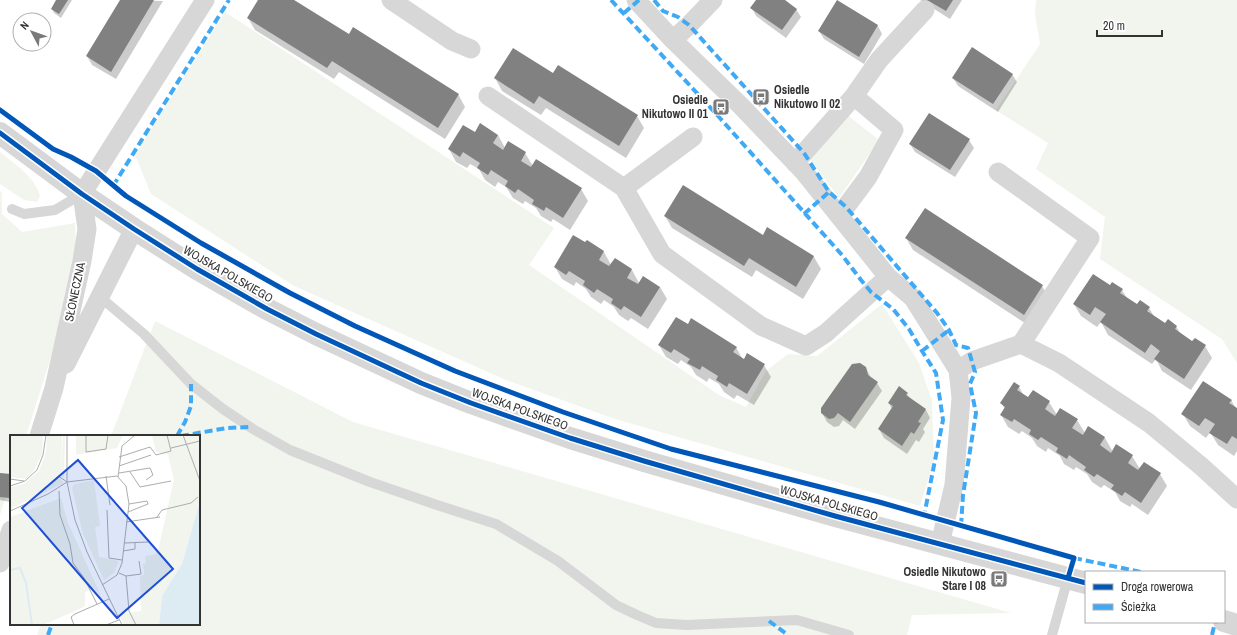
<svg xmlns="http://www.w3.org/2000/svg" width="1237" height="635" font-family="'Archivo Narrow',sans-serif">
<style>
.green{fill:#f1f5ed}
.shadow{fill:#0003}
.building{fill:#818181}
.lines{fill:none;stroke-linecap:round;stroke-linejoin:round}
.service{stroke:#d7d7d7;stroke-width:10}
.minor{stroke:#d7d7d7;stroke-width:19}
.tertiary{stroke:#d7d7d7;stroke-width:22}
.quiet{stroke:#3fa9f5;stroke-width:4;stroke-dasharray:8 4;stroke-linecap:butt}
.cycleway-casing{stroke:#fff;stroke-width:8}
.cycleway{stroke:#0057b8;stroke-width:5}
.labels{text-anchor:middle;stroke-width:4;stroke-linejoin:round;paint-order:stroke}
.poi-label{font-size:12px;font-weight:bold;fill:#333;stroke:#fff;text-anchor:end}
.street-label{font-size:12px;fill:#333;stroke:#fff}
.inset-river{fill:none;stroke:#ddebf3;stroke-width:2}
.inset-road{fill:none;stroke:#adadad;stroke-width:1}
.view{fill:#1d4ed8;fill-opacity:0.15;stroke:#1d4ed8;stroke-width:2}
.inset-edge{fill:none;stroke:#333;stroke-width:2}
</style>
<rect width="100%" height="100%" fill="#fff"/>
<path class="green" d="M1036 0H1237V363L1222 339 1100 259 1105 217 1036 169 1048 143 996 110 1040 44 1035 14Z
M225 12 554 228 529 265 719 395 746 407 766 371 788 354 817 356 882 304 919 363 932 401 934 461 920 506 615 419 506 380 294 286 151 194 135 155Z
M846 114 879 140 839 198 810 159Z
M0 152C15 164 35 177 40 196L37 202 24 200 0 184Z
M0 191 2 193V214L22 232 75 223 76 253 53 351 26 436H11V481L0 515Z
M155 321 353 422 1011 613 912 615 907 635H37L41 624H199V436H111Z"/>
<path class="shadow" d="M57 0H72L61 18 54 13 52 9Z
M121 0 163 1 116 79 92 65 87 56Z
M259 0H294L349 35 458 94 465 107 445 139 339 72 334 79 255 30 248 18Z
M757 0H783L796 9 801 17 786 38 756 16 752 8Z
M920 0H962L950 19Z
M838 1 878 26 882 34 864 64 824 39 819 31Z
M553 74 637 116 644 128 626 158 546 108 541 115 502 91 495 78Z
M1012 74 1017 82 998 112 958 86 953 78Z
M475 133 498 135 505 148 509 142 525 153 533 166 581 189 588 201 570 230 553 219 551 222 541 216 536 208 525 201 523 204 513 198 506 187 498 182 495 187 485 180 479 169 470 164 467 168 456 162 449 149Z
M969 140 974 148 955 177 915 152 910 144Z
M665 216 764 237 768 228 814 257 821 269 803 299 756 270 752 277 672 228Z
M906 238 1042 286 1049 298 1031 327 913 250Z
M587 242 604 252 611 265 632 270 639 283 660 287 667 299 648 329 631 318 628 321 619 315 614 307 604 300 601 304 591 297 586 289 576 282 574 286 562 279 555 267Z
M1110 287 1122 290 1127 298 1138 306 1149 308 1154 316 1166 324 1176 326 1181 335 1193 342 1205 346 1212 358 1191 390 1162 371 1156 359 1152 364 1108 335 1101 322 1097 327 1081 316 1074 304Z
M688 325 736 347 743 360 764 365 771 377 754 405 737 395 734 399 724 392 719 384 709 378 707 382 696 375 691 367 681 360 678 364 666 357 659 345Z
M866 368 871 378 877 383 882 391 855 429 843 420 839 426 834 427 827 422 822 413Z
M1019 387 1024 396 1028 398 1049 402 1057 415 1077 420 1085 433 1089 427 1105 438 1113 452 1116 446 1132 456 1140 469 1160 474 1167 486 1148 515 1132 504 1130 507 1120 501 1115 492 1104 485 1101 488 1092 482 1087 474 1076 467 1074 470 1064 464 1060 456 1048 448 1046 452 1037 446 1032 438 1022 431 1019 434 1008 427 1001 415 1005 409 1001 403Z
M899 388 907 394 911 400 926 410 930 418 923 429 925 432 919 442 916 440 907 454 884 438 879 429 892 409 889 403Z
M1231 400 1237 410V451L1234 456 1218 445 1210 432 1206 438 1190 426 1183 414Z
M0 474 11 476 10 502 0 500Z"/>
<path class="building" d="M56 0H68L59 14 51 9Z
M120 0H154L111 72 86 56Z
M258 0H294L349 34 353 27 459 94 438 128 332 61 327 68 247 18Z
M756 0H785L797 9 782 30 750 8Z
M837 0 878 25 859 57 818 31Z
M927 0H953L946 11Z
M972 47 1013 74 993 104 952 78Z
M513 48 553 73 558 65 638 115 619 146 539 96 534 104 494 78Z
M929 113 970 139 950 170 909 144Z
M480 123 498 135 493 143 503 150 508 141 526 152 521 161 531 167 536 159 582 188 563 218 546 207 544 211 532 204 534 200 518 189 515 193 505 186 508 181 491 170 488 175 477 168 480 163 463 152 460 157 448 149 463 125 475 132Z
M683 185 763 235 767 227 814 256 796 287 749 258 744 266 664 216Z
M925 208 1043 285 1024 315 905 238Z
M573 235 585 242 587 240 604 251 599 260 609 266 615 258 632 269 627 278 638 284 643 276 660 287 641 317 624 306 621 310 611 303 613 299 597 289 594 293 583 285 585 281 569 271 566 275 554 267Z
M1093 274 1110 285 1112 282 1123 289 1120 293 1137 304 1140 300 1150 307 1147 311 1165 323 1168 319 1177 326 1175 329 1192 341 1195 338 1206 345 1184 379 1154 359 1160 351 1151 344 1145 353 1100 322 1106 314 1095 307 1090 315 1073 304Z
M676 317 688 324 691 318 737 347 733 352 744 359 747 353 765 364 747 394 729 383 727 387 716 380 718 376 702 366 700 370 687 363 690 359 674 349 671 353 658 345Z
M860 363 866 367 868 375 878 382 850 422 838 413 834 418 829 419 821 413V408L852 364Z
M1203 381 1232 400 1229 403 1237 408V439L1232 436 1227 444 1209 433 1215 424 1205 418 1199 426 1181 414Z
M1014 382 1020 386 1017 390 1028 397 1033 390 1050 401 1045 409 1055 416 1060 408 1078 419 1072 428 1083 435 1088 426 1105 437 1100 445 1111 453 1116 444 1133 455 1128 463 1138 470 1144 462 1161 473 1141 503 1125 492 1122 496 1111 489 1114 485 1097 474 1094 477 1084 470 1086 467 1069 455 1067 459 1056 452 1058 448 1041 437 1038 440 1029 434 1031 430 1014 419 1012 422 1000 415 1005 407 1000 403Z
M899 386 908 393 906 395 926 409 918 422 921 423 914 434 911 432 902 446 878 429 893 406 888 403Z
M0 473 11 474 9 498 0 497Z"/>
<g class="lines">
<path class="service" d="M12 209 24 214 55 210 82 194
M100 297 144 334 191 384 223 409 253 429 290 450 370 482 437 505 496 524 558 561 616 605 637 615 656 623 687 625 797 620 849 635
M1052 635 1068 578"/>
<path class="minor" d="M391 0 452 41 471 49
M636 0 673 40 741 106 804 172 888 277 913 298 958 370 961 398 954 485 940 544
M673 40 689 25 713 0
M488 96 624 188 662 254 761 326 806 346 826 333 888 277
M795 163 854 96 879 60 925 10
M998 172 1090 238 1021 344
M624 188 693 137
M839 216 868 177 894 130 854 96
M66 364 134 229
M958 370 972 361 1021 344 1059 363 1149 423 1201 466 1237 499
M39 436 54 388 82 261 87 229 82 194 205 0
M0 563 11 530"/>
<path class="tertiary" d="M0 133 82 194 134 229 197 269 267 309 316 334 421 383 471 403 570 438 644 461 835 516 1086 583
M1224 621 1237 625"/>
<path class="quiet" d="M611 0 719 117 842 255 861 280 871 292 893 309 909 329 922 351 936 373 943 420 924 516
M654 0 663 11 678 17 689 25 804 153 829 192 846 207 937 313 949 330 956 345 968 348 975 372 970 384 976 413 963 495 961 526
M624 13 639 0
M113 186 229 0
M804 214 829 192
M922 351 949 330
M177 436 185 422 191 406V384
M181 436 227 428 251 427
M1074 558 1141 572
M769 621 788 635
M48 635 52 624
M1212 635 1215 622"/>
<g class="cycleway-casing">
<path id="cycleway" d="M0 110 53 149 71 157 96 171 126 196 201 243 290 293 355 326 455 371 563 412 671 449 879 502 1074 558 1068 578
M0 133 82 194 134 229 197 269 267 309 316 334 421 383 471 403 570 438 644 461 835 516 1086 583"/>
</g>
<use href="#cycleway" class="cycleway"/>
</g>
<defs>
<g id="bus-square" transform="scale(0.9)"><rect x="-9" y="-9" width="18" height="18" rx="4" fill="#7a7a7a" stroke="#fff"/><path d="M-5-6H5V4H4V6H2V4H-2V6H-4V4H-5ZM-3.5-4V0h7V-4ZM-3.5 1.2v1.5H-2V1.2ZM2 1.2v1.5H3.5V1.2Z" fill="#fff"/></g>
</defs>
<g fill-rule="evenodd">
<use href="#bus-square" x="761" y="97"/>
<use href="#bus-square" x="721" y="107"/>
<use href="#bus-square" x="999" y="579"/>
</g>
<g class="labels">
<g class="poi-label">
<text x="774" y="94" text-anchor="start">Osiedle<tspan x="774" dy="14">Nikutowo II 02</tspan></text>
<text x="708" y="104">Osiedle<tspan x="708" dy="14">Nikutowo II 01</tspan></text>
<text x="986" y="576">Osiedle Nikutowo<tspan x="986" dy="14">Stare I 08</tspan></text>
</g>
<g class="street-label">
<text transform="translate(228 274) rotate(30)" y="4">WOJSKA POLSKIEGO</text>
<text transform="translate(75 292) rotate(-78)" y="4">SŁONECZNA</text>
<text transform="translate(520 409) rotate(20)" y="4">WOJSKA POLSKIEGO</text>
<text transform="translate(829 503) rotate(16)" y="4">WOJSKA POLSKIEGO</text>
</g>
</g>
<g transform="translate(10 435)">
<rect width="190" height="190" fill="#fff"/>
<path d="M0 0H33L32 19 23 37 16 44 0 42ZM37 0H52L51 38 53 0H55L54 43 51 39 49 41 54 48 0 74V52L14 49 29 36 36 17ZM66 0H113L107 13 66 20ZM142 0H190V66L172 129 152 161 149 190H114L109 179 131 176 130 142 134 139 133 129 136 128 135 121 144 120 148 116 164 45 158 19 146 17ZM84 45 90 91 85 92 89 122 109 126 104 138 94 145 73 99 62 53 65 49ZM51 63 58 88 91 161 84 153 75 157V171L67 175 33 190H0V82Z" fill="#f1f5ed"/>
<path d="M190 66V190H149L152 161 172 129Z" fill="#ddebf3"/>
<path class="inset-river" d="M0 135 10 133 16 148 22 190"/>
<path class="inset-road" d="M57 0V47L65 85 77 117 112 190M76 0V17L96 14 98 0M173 0 190 46M161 13 190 6M109 22 140 12 146 20 161 16 157 0M109 31 141 20M120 37 130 52 161 46M109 38 140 33 143 40 136 45M96 41 100 70M50 42 57 47 107 41 116 51 119 69 112 128 107 140 92 150M108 42 112 11 125 0M0 44 14 46M0 51 15 46 27 35 33 20 36 0M49 56 50 80 60 109 63 128 74 143 87 169M97 75 99 123 112 125M0 76 38 59 57 47M118 77 138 69 137 66 119 69M147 82 152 75 181 68 188 62M116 87 150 82M115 108 138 107M113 116 125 114V108M109 138 116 141 119 176 126 190M116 141 131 139 129 126M64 190 61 182 65 179 99 164M96 190 109 185"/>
<path class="view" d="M68 25 163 134 107 183 12 73Z"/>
<rect width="190" height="190" class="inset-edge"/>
</g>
<rect x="1085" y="571" width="140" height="52" fill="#ffffff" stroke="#adadad"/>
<rect x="1093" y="584" width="20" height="6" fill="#0057b8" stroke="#adadad"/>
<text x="1121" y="591" font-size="12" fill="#333333">Droga rowerowa</text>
<rect x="1093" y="604" width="20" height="6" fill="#3fa9f5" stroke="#adadad"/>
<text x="1121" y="611" font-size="12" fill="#333333">Ścieżka</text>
<g transform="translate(32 32) rotate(311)"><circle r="19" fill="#ffffff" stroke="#adadad"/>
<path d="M0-3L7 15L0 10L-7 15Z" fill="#7a7a7a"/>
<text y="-6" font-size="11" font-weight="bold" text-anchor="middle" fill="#333333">N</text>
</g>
<path d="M1097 30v6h65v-6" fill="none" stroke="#333333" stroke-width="2"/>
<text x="1103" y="30" font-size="12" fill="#333333" stroke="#ffffff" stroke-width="3" paint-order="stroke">20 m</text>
</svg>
